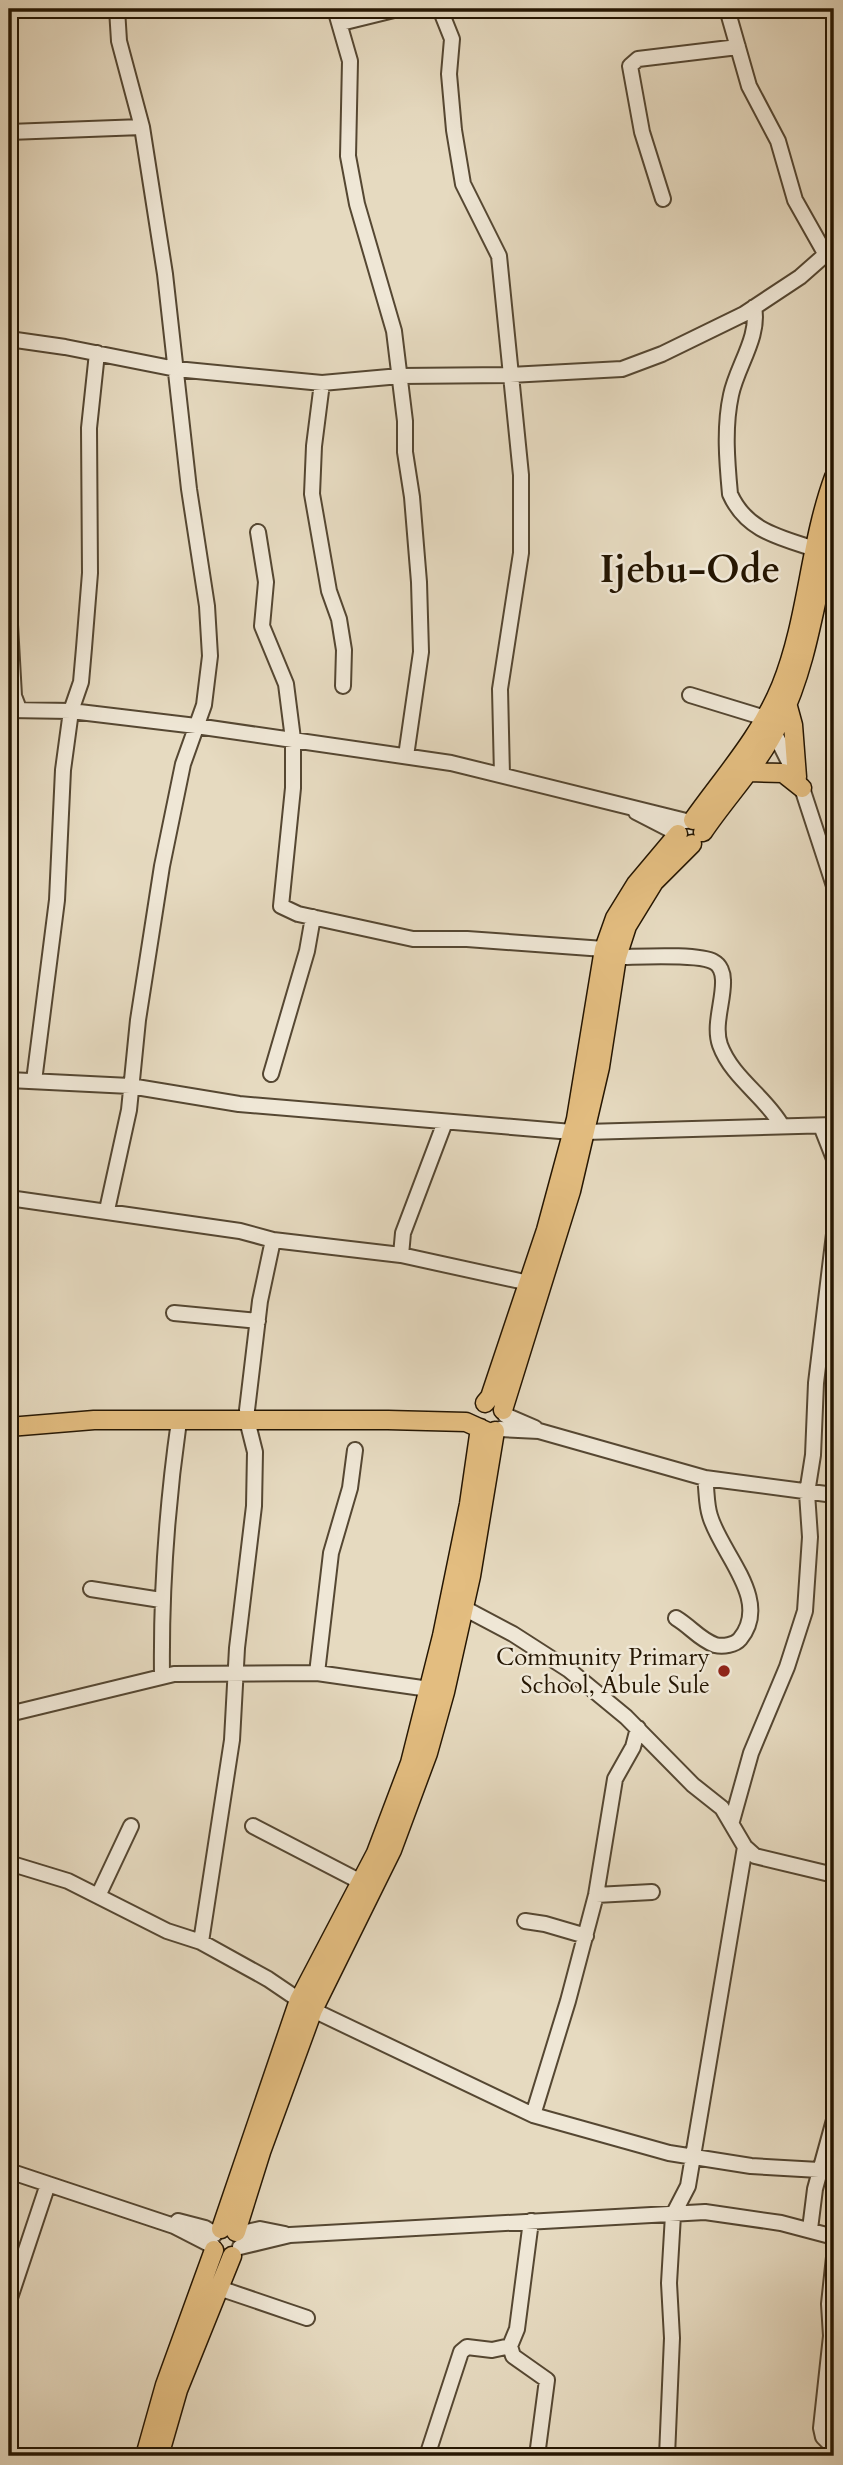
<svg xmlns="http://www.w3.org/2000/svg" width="843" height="2465" font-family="Cardo,serif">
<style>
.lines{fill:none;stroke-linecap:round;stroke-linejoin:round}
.minor-casing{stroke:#554732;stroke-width:18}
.major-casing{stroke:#251602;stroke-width:21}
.minor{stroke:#efe7d6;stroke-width:14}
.major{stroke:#e3bd80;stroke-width:18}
.poi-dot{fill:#8f2418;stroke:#efe7d6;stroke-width:2.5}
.labels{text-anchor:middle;stroke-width:5;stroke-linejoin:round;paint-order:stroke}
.poi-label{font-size:24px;fill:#251602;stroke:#efe7d6;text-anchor:end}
.town-label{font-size:38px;font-weight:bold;fill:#251602;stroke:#efe7d6}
</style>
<rect width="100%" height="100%" fill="#e6dac0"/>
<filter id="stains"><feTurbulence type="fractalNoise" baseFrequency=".00286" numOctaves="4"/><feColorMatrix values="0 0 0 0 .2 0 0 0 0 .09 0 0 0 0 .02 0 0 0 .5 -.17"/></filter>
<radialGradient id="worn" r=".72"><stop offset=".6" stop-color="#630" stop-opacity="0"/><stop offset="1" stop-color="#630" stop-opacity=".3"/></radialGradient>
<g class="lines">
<g class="minor-casing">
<path id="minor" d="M335 9 350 61 348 156 357 204 394 331 405 421V452L412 497 419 582 421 652 406 756
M440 9 452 39 449 74 454 130 463 184 499 256 521 475V553L500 689 502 775
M727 9 749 86 778 141 795 200 826 255
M341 23 398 9
M9 132 142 127
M663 199 642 132 630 66 638 59 738 47
M754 307C760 337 737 366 731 395 724 427 727 462 730 494 746 530 778 537 812 548
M9 339 65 347 176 369 322 383 400 376 510 375 622 369 662 354 744 314 800 277 834 247
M322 383 314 446 312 494 329 591 339 619 344 650 343 686
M258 532 266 582 262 626 286 684 293 739V788L281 906 298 914 413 939H467L604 949
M9 607 14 696 19 709
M690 695 765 718
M9 710 71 711 196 726 451 763 686 821
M774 732 802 788 834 886
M636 812 669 829 678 830
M617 957C636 957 699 953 714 962 720 965 723 973 723 980 724 1000 713 1025 720 1045 732 1078 766 1097 782 1126
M271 1074 307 951 313 917
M9 1080 130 1086 239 1104 572 1132
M34 1081 57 900 63 770 71 711 81 682 84 648 90 573 89 428 97 353
M821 1126 834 1159
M585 1132 834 1125
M9 1198 240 1231 273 1240 401 1255 529 1283
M107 1210 129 1110 138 1020 162 866 183 764 204 705 210 656 207 606 189 489 165 274 142 127 119 41 117 9
M401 1255 403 1233 445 1122
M174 1313 258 1321
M247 1410 260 1301 273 1240
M505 1415 535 1428
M500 1429 539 1431 705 1478 834 1495
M91 1589 161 1600
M462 1607 513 1634 569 1670 626 1717 693 1785 722 1808 745 1847 755 1856 834 1875
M676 1618C691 1627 699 1639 715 1645 723 1647 735 1645 740 1639 772 1600 721 1554 710 1516 706 1504 707 1490 705 1478
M317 1673 331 1553 350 1488 355 1450
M162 1675C161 1590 167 1505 179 1421
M9 1714 174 1674 317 1673 429 1689
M732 1821 751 1753 787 1667 805 1611 810 1537 807 1493 813 1455 816 1383 834 1234
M253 1826 361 1882
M9 1863 68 1881 167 1931 201 1942 268 1979 299 2000
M596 1895 652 1892
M98 1896 131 1826
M525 1921 545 1924 586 1936
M201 1942 232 1740 237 1648 254 1506 255 1452 247 1420
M313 2010 533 2115 669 2153 751 2166 819 2170
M533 2115 568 2001 596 1895 615 1779 633 1747 638 1728
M9 2171 174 2226 213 2246
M178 2221 205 2228 215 2234
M531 2221 517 2329 510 2346 513 2356 547 2380 537 2456
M810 2229 815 2189 834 2120
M238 2234 260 2229 285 2234
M240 2247 290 2235 705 2212 781 2223 834 2237
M834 2257 829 2304 831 2336 821 2428 823 2437 834 2448
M219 2288 307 2318
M9 2301 48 2184
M427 2456 461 2352 467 2347 492 2350 510 2346
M667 2456 672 2338 669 2283 673 2215 688 2186 745 1847"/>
</g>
<g class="major-casing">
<path id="major" d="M787 703 793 725 797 777
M749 772 783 773 802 788
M693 820C725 775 760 737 781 686 808 619 809 545 834 477
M703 832C728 795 759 764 779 723 810 660 816 590 834 523
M485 1403 490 1397 546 1230 576 1119 604 949 615 918 636 884 678 834
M503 1410 571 1191 600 1067 617 957 627 926 654 882 692 844
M9 1427 94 1420H388L466 1422 488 1432
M221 2229 299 2000 376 1853 410 1763 442 1636 469 1504 480 1428
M236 2232 261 2152 313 2010 392 1850 428 1753 445 1692 471 1576 495 1431
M145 2456 165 2385 214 2250
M159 2456 178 2390 232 2256"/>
</g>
<use href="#minor" class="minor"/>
<use href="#major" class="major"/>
</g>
<circle class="poi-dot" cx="724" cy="1671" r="7"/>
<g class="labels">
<g class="poi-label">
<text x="710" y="1665">Community Primary<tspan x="710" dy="28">School, Abule Sule</tspan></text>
</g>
<g class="town-label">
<text x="690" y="582">Ijebu-Ode</text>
</g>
</g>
<rect width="843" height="2465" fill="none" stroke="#e6dac0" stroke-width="35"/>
<rect x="10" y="10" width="822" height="2444" fill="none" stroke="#251602" stroke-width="3.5"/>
<rect x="18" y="18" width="808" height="2430" fill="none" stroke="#251602" stroke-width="2"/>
<rect width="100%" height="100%" filter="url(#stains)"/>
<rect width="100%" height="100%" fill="url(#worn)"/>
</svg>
